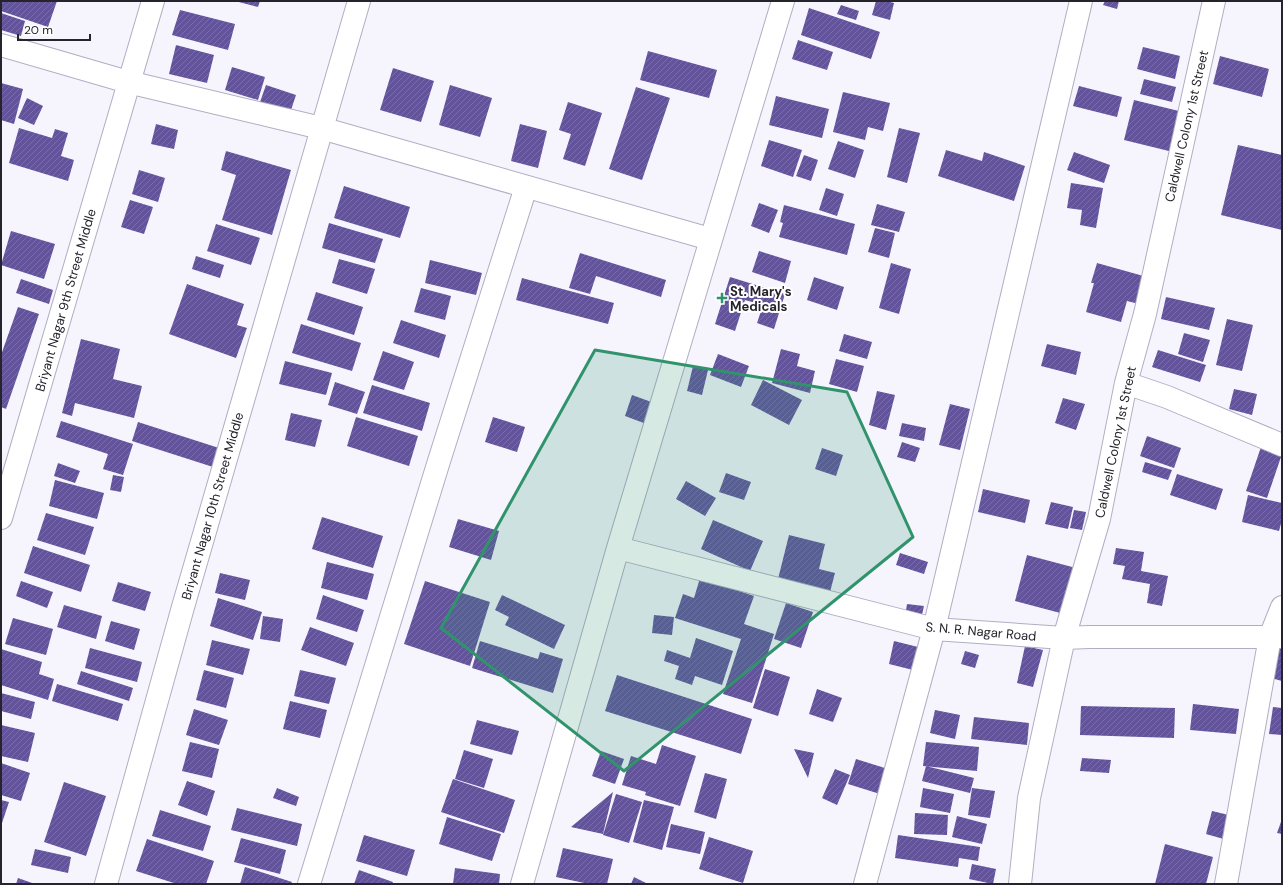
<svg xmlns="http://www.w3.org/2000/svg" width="1283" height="885" font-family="'DM Sans',sans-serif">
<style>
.building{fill:url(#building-hatch)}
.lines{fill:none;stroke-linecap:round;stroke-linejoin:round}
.street-casing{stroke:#b0aec2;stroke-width:24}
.secondary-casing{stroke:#b0aec2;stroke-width:24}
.street{stroke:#fff;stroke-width:22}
.secondary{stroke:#fff;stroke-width:22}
.marked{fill:#31936c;fill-opacity:0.2;stroke:#31936c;stroke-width:3;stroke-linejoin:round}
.poi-dot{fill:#31936c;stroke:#fff;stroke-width:1.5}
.labels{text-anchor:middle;stroke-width:4;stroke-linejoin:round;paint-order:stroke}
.street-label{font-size:13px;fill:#25242c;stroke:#fff}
.poi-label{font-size:13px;font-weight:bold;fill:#25242c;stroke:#fff;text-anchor:start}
</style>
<defs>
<pattern id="building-hatch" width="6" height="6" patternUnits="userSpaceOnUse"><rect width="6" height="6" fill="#62539b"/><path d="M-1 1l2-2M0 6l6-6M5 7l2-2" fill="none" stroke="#796ea4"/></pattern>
</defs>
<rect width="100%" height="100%" fill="#f6f5fe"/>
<path class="building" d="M1 1H57L48 27 1 11Z
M235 1H260L258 7Z
M876 1H887L894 3 890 20 872 15Z
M1105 1H1119L1117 9 1103 5Z
M841 5 859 11 856 20 837 14Z
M809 8 880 32 871 59 801 35Z
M180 10 235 24 228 50 172 35Z
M1 13 25 21 21 36 1 30Z
M798 40 833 52 827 70 792 59Z
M176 45 214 55 207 83 169 74Z
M1143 47 1180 56 1175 79 1137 69Z
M648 51 717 70 709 98 640 80Z
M1220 56 1269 69 1262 97 1213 84Z
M232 67 265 77 258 100 225 90Z
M393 68 434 81 421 122 380 110Z
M1144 79 1176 87 1172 102 1140 94Z
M1 83 23 89 14 124 1 120Z
M266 85 296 95 290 113 260 102Z
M450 85 492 98 480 137 439 125Z
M1079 86 1122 97 1117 117 1073 106Z
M636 87 670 98 642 180 609 169Z
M843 92 890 103 883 131 868 127 865 140 833 132Z
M776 96 829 109 822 138 769 125Z
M27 98 43 106 34 125 18 118Z
M1134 100 1187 113 1177 153 1124 140Z
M568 102 602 113 585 166 563 159 571 134 559 130Z
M156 124 178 130 174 149 151 144Z
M520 124 547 131 538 168 511 161Z
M19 128 52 138 55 129 68 133 61 156 74 160 68 181 9 163Z
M899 128 920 133 907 183 887 177Z
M769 140 802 150 793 177 761 166Z
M838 141 864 150 855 178 828 169Z
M1238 145 1282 155V230L1221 215Z
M946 150 982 161 984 152 1025 166 1014 201 938 176Z
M226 151 291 170 272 235 222 220 236 175 221 170Z
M1074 152 1110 165 1104 183 1067 170Z
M804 155 818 160 811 181 796 176Z
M139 170 165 178 158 202 132 194Z
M1071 183 1103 188 1096 228 1080 225 1082 210 1067 208Z
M344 186 410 207 400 238 334 218Z
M826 188 844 194 837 216 819 210Z
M130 200 153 207 144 234 121 227Z
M759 203 778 210 769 233 751 226Z
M877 204 905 212 899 232 871 225Z
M784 205 855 224 847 255 779 237 783 223 780 222Z
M329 223 383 239 375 263 322 248Z
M216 224 260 238 251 265 207 251Z
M875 228 895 233 889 258 868 252Z
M11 231 55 244 44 279 1 265Z
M759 251 791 261 785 283 752 272Z
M580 253 666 280 661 297 596 276 590 294 569 288Z
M196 256 224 265 220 278 192 269Z
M339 259 375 269 367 294 332 283Z
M430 260 482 273 476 295 425 283Z
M891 263 911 269 899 314 879 308Z
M1097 263 1147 277 1139 304 1127 301 1121 322 1086 312 1094 283H1091Z
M730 277 785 294 774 329 757 323 763 305 745 300 735 331 715 324Z
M814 277 844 287 837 310 807 300Z
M522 278 614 303 608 324 516 300Z
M21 279 53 290 49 304 16 293Z
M187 284 244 304 237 325 247 328 236 358 169 334Z
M421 288 451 296 445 320 414 312Z
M316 292 363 307 354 335 307 320Z
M1166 297 1215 308 1209 330 1161 319Z
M18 307 39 314 6 409 1 407V355Z
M1227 319 1253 325 1242 371 1216 365Z
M401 320 446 335 439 358 393 343Z
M301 324 361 343 352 371 292 353Z
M1184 333 1210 340 1203 362 1178 354Z
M844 334 872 342 867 359 839 351Z
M81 339 120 349 113 379 142 386 134 418 75 403 72 416 62 413Z
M1047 344 1081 352 1076 375 1041 366Z
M781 349 800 354 797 366 815 371 810 393 772 383Z
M1158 350 1206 365 1200 382 1152 367Z
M383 351 414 362 404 390 373 380Z
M718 354 749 366 741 387 710 375Z
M836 359 864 366 857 392 829 384Z
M285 361 332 373 326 395 279 384Z
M693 366 708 370 702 395 687 391Z
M763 380 802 400 789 425 751 405Z
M335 382 365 392 357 414 328 405Z
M372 385 430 403 422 431 363 413Z
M1234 389 1257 394 1252 415 1229 409Z
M877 391 895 395 886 430 869 425Z
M632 395 657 404 649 425 625 416Z
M1063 398 1085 404 1076 430 1055 423Z
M950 404 970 409 960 450 939 445Z
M291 413 322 420 315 447 285 440Z
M356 417 418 436 409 466 347 446Z
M493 417 525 427 517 452 485 442Z
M61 421 133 444 123 475 103 469 108 454 56 437Z
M138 422 219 448 213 467 132 441Z
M902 423 926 428 924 441 899 436Z
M1147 436 1181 448 1174 468 1140 456Z
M902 442 920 448 915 462 897 457Z
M1262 444 1282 454 1267 498 1246 491Z
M822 448 843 455 836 476 815 469Z
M1145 462 1172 470 1168 480 1142 472Z
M58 463 80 471 75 483 54 476Z
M726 473 751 482 744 500 719 492Z
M1177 474 1223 489 1216 510 1170 495Z
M113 475 124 477 121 492 110 490Z
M55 480 104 493 97 519 49 506Z
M686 481 716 498 705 516 676 499Z
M983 489 1030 500 1025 523 978 512Z
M1248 495 1282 503V520L1279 531 1242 522Z
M1051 502 1073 507 1068 529 1045 524Z
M1074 510 1086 512 1082 530 1070 528Z
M46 513 94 527 85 555 37 540Z
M322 517 383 536 373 568 312 549Z
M458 519 499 531 491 560 449 547Z
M713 520 763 541 750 571 701 549Z
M789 535 825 544 819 569 835 573 830 592 778 579Z
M33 546 90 565 81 592 24 573Z
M1116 548 1144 552 1141 571 1168 576 1162 606 1147 603 1150 584 1122 579 1125 566 1113 564Z
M900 553 928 562 924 574 896 565Z
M1027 555 1076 568 1064 614 1015 601Z
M327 562 374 574 367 600 321 588Z
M220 573 250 580 245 600 215 593Z
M700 578 754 596 744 624 774 634 752 703 723 694 741 639 675 618 683 594 694 598Z
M21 581 53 592 47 608 16 596Z
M425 581 490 602 470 666 404 644Z
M118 582 151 592 145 611 112 601Z
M323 595 364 610 357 632 316 619Z
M502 595 565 625 554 649 505 625 509 617 495 610Z
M218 598 262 612 253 640 210 626Z
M786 603 813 612 801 648 774 639Z
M907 604 924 606 921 619 905 617Z
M64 605 102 616 96 639 57 627Z
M654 615 674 617 672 635 652 633Z
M263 616 283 619 280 642 260 639Z
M13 618 53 629 46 655 5 644Z
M111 621 140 629 134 650 105 641Z
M310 627 354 643 346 666 301 650Z
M696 638 733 651 722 685 695 676 692 685 675 679 679 666 664 661 667 650 690 658Z
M212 640 250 649 243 675 206 665Z
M480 641 538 659 540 652 563 659 553 693 472 668Z
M894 641 922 648 917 671 889 664Z
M1279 644 1282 645V681L1271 678Z
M1025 646 1043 650 1033 687 1017 683Z
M90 648 142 662 137 682 85 668Z
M1 649 42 662 39 674 54 679 48 700 1 685Z
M965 651 979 655 975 668 961 664Z
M765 669 790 677 778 716 753 708Z
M204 670 234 678 226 708 196 700Z
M300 670 336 678 329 704 294 696Z
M81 671 133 688 129 701 77 684Z
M617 675 752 719 741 754 605 711Z
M57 684 123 704 118 721 52 701Z
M817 689 842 698 833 722 809 714Z
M1 693 35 702 31 719 1 711Z
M290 701 327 710 320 738 283 729Z
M1193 704 1239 709 1236 734 1190 730Z
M1081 706 1175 708 1174 738 1080 735Z
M1273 707 1282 708V735L1269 734Z
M194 709 228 720 219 745 186 735Z
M935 710 960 715 955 739 930 733Z
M974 717 1029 723 1027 745 971 739Z
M477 720 519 731 512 755 470 744Z
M1 725 35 733 28 762 1 756Z
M190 742 219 749 212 778 182 771Z
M926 742 979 747 977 771 923 766Z
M662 745 696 756 680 806 645 795 646 792 622 785 631 756 656 764Z
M794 749 814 753 808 778Z
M464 750 493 759 484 788 455 779Z
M601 751 624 759 615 784 592 776Z
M1082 758 1111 760 1109 773 1080 771Z
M856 759 888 769 880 794 848 784Z
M1 763 30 773 21 801 1 795Z
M926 766 974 778 970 793 922 781Z
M835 769 850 775 837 805 822 798Z
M705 773 727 779 716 819 694 812Z
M453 779 515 800 504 833 441 812Z
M187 781 215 791 207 816 178 805Z
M64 782 106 796 86 856 44 842Z
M277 788 299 797 296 806 273 798Z
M923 788 954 794 950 813 920 807Z
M972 788 995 791 990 818 968 815Z
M613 792 603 834 571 827Z
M616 794 642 802 629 843 603 835Z
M1 800 9 802 1 826Z
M644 800 674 807 662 850 633 842Z
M237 808 302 824 297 846 231 830Z
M160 810 211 826 203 851 152 836Z
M1212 811 1233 816 1227 840 1206 834Z
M915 813 948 815 947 835 914 834Z
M957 816 987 824 982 844 952 837Z
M447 817 501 834 492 861 439 844Z
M1282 819V834L1277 833Z
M671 824 705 832 700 854 666 847Z
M364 835 415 850 407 876 356 861Z
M898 835 980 847 978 861 959 858 958 867 895 858Z
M709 837 753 851 743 883 699 869Z
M241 838 286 850 280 874 234 862Z
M147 839 214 861 206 884H177L136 871Z
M1165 844 1213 857 1206 884H1155Z
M563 848 613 859 607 884H589L556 877Z
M35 849 71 857 68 873 31 865Z
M972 864 996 869 993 884 969 879Z
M245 867 292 882 291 884H240Z
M455 868 500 874 499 884H453Z
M359 870 393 882 392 884H354Z
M634 877 648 884H631Z
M18 878 35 884H16Z"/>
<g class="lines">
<g class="street-casing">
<path id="street" d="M1126 383 1167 397 1282 445
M1 518 153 1
M618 548 934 629 1064 638 1089 637H1282
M106 884 183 607 359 1
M309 884 439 461 526 187
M522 884 618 548 783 1
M865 884 934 629 1081 1
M1020 884 1029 798 1064 638 1099 519 1126 383 1145 314 1214 1
M1226 884 1270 637 1282 607"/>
</g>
<g class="secondary-casing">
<path id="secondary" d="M1 45 128 82 321 128 710 239"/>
</g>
<use href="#street" class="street"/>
<use href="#secondary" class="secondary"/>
</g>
<path class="marked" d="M595 350 847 392 913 537 624 771 441 628Z"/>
<path class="poi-dot" d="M720 292h4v4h4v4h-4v4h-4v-4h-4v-4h4z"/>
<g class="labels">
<g class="street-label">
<text transform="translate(1186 126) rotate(-77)" y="5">Caldwell Colony 1st Street</text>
<text transform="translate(65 300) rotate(-74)" y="5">Briyant Nagar 9th Street Middle</text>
<text transform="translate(1115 442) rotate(-78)" y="5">Caldwell Colony 1st Street</text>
<text transform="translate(212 506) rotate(-74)" y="5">Briyant Nagar 10th Street Middle</text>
<text transform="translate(981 631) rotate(5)" y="5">S. N. R. Nagar Road</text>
</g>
<g class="poi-label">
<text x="730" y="296">St. Mary's<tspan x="730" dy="15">Medicals</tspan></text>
</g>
</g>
<rect width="1283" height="885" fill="none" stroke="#25242c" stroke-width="4"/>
<path d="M18 34v6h72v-6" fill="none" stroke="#25242c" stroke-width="2"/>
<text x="24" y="34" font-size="12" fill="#25242c" stroke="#ffffff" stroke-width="3" paint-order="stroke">20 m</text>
</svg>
